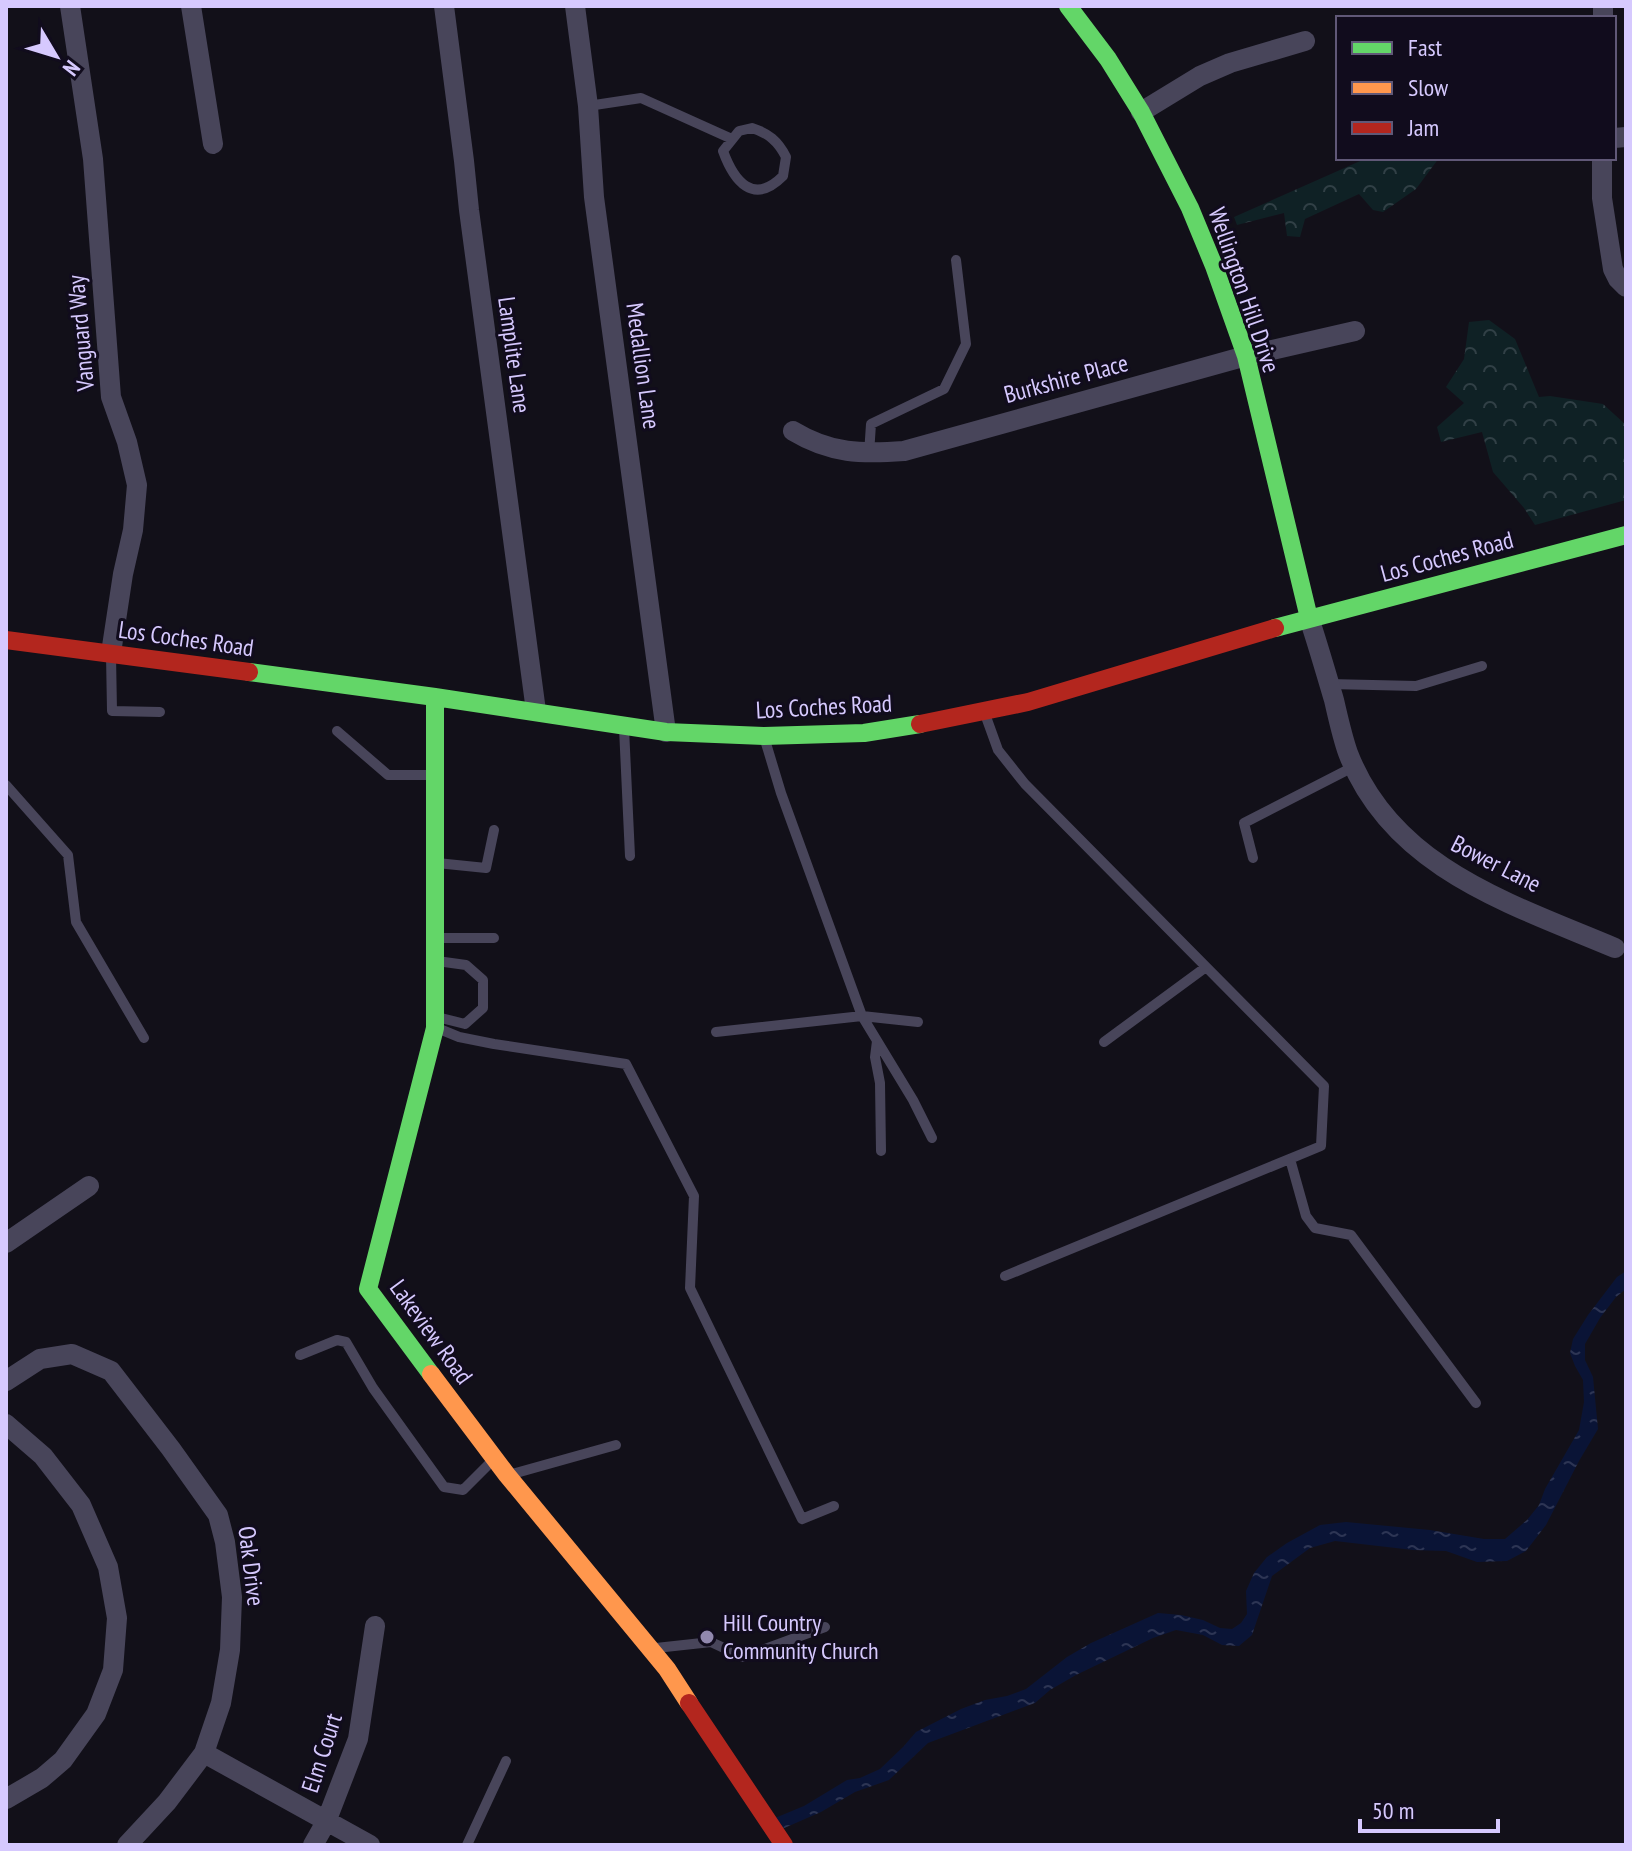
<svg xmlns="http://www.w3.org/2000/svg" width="1632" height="1851" font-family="'PT Sans Narrow',sans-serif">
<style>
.forest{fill:url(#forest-crowns)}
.water{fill:url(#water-ripples)}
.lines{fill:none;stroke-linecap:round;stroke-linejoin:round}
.lane{stroke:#48455a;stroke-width:10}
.street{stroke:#48455a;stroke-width:20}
.fast{stroke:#63d668;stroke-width:18}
.slow{stroke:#ff974d;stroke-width:18}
.jam{stroke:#b3261e;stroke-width:18}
.poi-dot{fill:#9188ae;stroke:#110c1d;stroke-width:3}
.labels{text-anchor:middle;stroke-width:6;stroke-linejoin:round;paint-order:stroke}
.street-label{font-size:24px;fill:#d6c9fe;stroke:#110c1d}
.poi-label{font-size:24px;fill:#d6c9fe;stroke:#110c1d;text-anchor:start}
</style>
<defs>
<pattern id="forest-crowns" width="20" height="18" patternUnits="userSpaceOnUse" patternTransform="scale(2)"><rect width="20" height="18" fill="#0f2125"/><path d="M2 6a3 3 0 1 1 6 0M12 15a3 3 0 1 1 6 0" fill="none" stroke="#314046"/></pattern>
<pattern id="water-ripples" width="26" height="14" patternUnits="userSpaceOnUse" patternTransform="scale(2)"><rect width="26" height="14" fill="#0a1436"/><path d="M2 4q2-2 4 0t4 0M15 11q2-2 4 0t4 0" fill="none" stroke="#2d3554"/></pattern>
</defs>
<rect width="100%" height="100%" fill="#121019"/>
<path class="forest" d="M1367 158H1439L1416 189 1383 212 1373 210 1359 194 1305 219 1300 237 1287 236 1284 213 1237 225 1234 217Z
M1489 320 1515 339 1539 397 1550 396 1603 404 1626 425V500L1535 525 1524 508 1493 472 1482 432 1441 442 1437 427 1464 403 1446 387 1464 359 1469 322Z"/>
<path class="water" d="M1626 1271V1289L1616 1297 1600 1318 1585 1344V1360L1593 1377 1598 1429 1579 1461 1546 1525 1526 1551 1507 1561 1477 1562 1446 1551 1413 1550 1335 1541 1310 1548 1272 1576 1252 1635 1239 1646 1222 1645 1203 1635 1176 1630 1153 1638 1076 1675 1050 1690 1035 1703 928 1743 889 1780 855 1792 821 1812 782 1829 775 1818 804 1806 847 1780 860 1778 880 1769 903 1747 916 1732 961 1709 985 1700 1007 1696 1026 1689 1067 1657 1091 1643 1158 1613 1181 1615 1203 1620 1220 1628 1232 1629 1241 1623 1247 1614 1246 1591 1254 1573 1267 1557 1287 1543 1320 1525 1346 1522 1430 1530 1484 1539H1505L1527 1520 1539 1505 1545 1489 1579 1430 1584 1402 1583 1380 1575 1366 1570 1353 1573 1339 1588 1315 1617 1277Z"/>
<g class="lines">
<path class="lane" d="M588 106 641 98 732 139
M752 128C768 133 778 141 786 157L783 176C753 206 734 181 723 151L739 131Z
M869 454 871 424 944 389 966 344 956 260
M111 655 112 711 160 712
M1329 684 1416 686 1482 666
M985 714 998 750 1025 784 1324 1086 1321 1146 1005 1276
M624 728 630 856
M337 731 388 775H433
M765 740 781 793 862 1016 913 1100 932 1138
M6 785 68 855 76 922 144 1038
M1253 858 1244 823 1355 766
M437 863 486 868 494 830
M437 938H494
M437 961 466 965 483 980V1008L465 1024 437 1017
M437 1028 459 1037 494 1044 626 1064 694 1196 690 1288 802 1519 834 1506
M716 1032 862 1016 918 1022
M877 1041 875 1057 880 1083 881 1151
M1104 1042 1206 967
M1290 1159 1306 1216 1315 1228 1351 1235 1476 1403
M300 1355 337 1340 346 1342 373 1388 444 1487 463 1490 493 1460
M509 1475 616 1445
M656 1648 711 1642 743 1657 825 1627
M467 1845 506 1761"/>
<path class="street" d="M70 6 93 159 111 397 127 442 137 485 133 530 123 574 111 653
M191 6 213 144
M444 6 464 161 469 210 536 711
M575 6 588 106 594 197 666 732
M1603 6V18
M1141 112 1200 76 1230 63 1305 41
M1614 138 1626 137
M1602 158V198L1613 269 1618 279 1626 287
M793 431C831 454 862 454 904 451L1246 356 1355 331
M1309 618C1318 645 1326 673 1334 700 1338 717 1342 736 1348 753 1392 868 1511 904 1615 948
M6 1243 89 1186
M6 1381 40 1359 72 1354 111 1371 171 1449 218 1515 225 1542 232 1597 230 1650 221 1703 204 1753 167 1802 127 1845
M6 1424 43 1456 81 1505 108 1567 117 1618 113 1670 96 1714 63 1760 42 1778 6 1799
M204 1753 370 1845
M313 1845 326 1822 358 1739 375 1626"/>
<path class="fast" d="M1068 6 1108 59 1141 112 1190 208 1214 266 1246 356 1309 618
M1275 628 1626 535
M249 672 435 697 666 732 764 736 864 733 920 724
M431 1374 368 1289 435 1028V697"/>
<path class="slow" d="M431 1374 507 1475 667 1669 689 1703"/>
<path class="jam" d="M6 640 249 672
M920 724 1028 702 1275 628
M689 1703 784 1845"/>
</g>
<circle class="poi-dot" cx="707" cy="1637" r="8"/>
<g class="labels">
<g class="street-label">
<text transform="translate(1244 290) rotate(71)" y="8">Wellington Hill Drive</text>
<text transform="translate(81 333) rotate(-95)" y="8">Vanguard Way</text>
<text transform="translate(514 355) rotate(82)" y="8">Lamplite Lane</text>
<text transform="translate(643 366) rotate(82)" y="8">Medallion Lane</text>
<text transform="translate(1066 379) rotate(-15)" y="8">Burkshire Place</text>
<text transform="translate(1447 557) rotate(-15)" y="8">Los Coches Road</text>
<text transform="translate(186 639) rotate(8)" y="8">Los Coches Road</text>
<text transform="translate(824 707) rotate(-3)" y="8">Los Coches Road</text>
<text transform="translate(1496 864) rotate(27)" y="8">Bower Lane</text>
<text transform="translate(431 1332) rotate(54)" y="8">Lakeview Road</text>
<text transform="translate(251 1566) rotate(83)" y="8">Oak Drive</text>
<text transform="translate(322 1753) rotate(-72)" y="8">Elm Court</text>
</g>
<g class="poi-label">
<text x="723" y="1631">Hill Country<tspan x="723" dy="28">Community Church</tspan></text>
</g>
</g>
<rect width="1632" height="1851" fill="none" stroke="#d6c9fe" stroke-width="16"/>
<rect x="1336" y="16" width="280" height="144" fill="#110c1d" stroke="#605877" stroke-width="2"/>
<rect x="1352" y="42" width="40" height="12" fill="#63d668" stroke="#605877" stroke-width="2"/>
<text x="1408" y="56" font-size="24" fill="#d6c9fe">Fast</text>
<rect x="1352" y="82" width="40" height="12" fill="#ff974d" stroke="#605877" stroke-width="2"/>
<text x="1408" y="96" font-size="24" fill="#d6c9fe">Slow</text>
<rect x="1352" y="122" width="40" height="12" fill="#b3261e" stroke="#605877" stroke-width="2"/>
<text x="1408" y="136" font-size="24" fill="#d6c9fe">Jam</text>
<g transform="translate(56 56) rotate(128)" stroke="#110c1d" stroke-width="6" paint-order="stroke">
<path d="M0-6L14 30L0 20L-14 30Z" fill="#d6c9fe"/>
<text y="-12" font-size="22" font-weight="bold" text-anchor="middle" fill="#d6c9fe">N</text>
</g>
<path d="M1360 1819v12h138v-12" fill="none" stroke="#d6c9fe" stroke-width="4"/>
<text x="1372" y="1819" font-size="24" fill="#d6c9fe" stroke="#110c1d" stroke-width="6" paint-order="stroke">50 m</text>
</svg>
